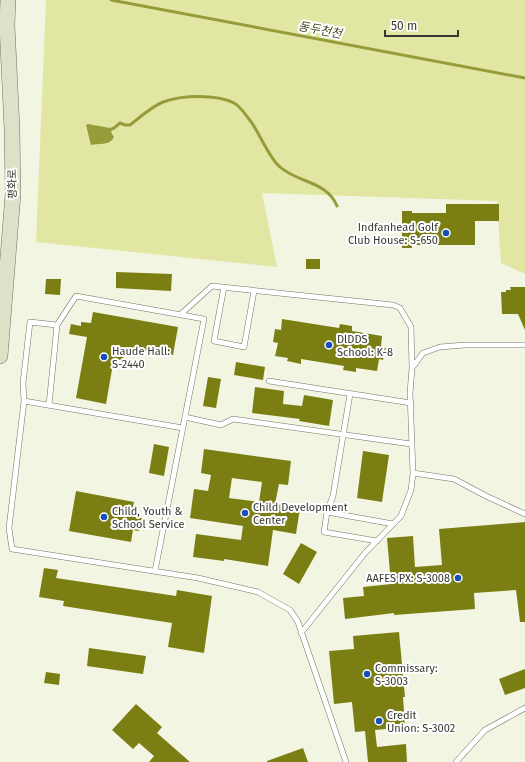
<svg xmlns="http://www.w3.org/2000/svg" width="525" height="762" font-family="'Fira Sans','Noto Sans KR',sans-serif">
<style>
.green{fill:#e1e7a3}
.water{fill:#979c3a}
.lines{fill:none;stroke-linecap:round;stroke-linejoin:round}
.stream{stroke:#979c3a;stroke-width:3}
.building{fill:#7b7f13;fill-rule:evenodd}
.lane-casing{stroke:#717363;stroke-width:6}
.secondary-casing{stroke:#717363;stroke-width:16}
.lane{stroke:#fff;stroke-width:5}
.secondary{stroke:#dfe0c8;stroke-width:15}
.poi-dot{fill:#184fbb;stroke:#fff;stroke-width:1.5}
.labels{text-anchor:middle;stroke-width:4;stroke-linejoin:round;paint-order:stroke}
.street-label{font-size:11px;fill:#373831;stroke:#fff}
.poi-label{font-size:11px;fill:#373831;stroke:#fff;text-anchor:start}
.water-label{font-size:12px;font-style:italic;fill:#42451c;stroke:#fff}
</style>
<rect width="100%" height="100%" fill="#f3f5e3"/>
<path class="green" d="M46 0H525V274L501 263 497 201 262 193 277 267 36 242Z"/>
<path class="water" d="M88 124 110 128 112 134 114 137C110 146 99 143 91 145L86 125Z"/>
<g class="lines">
<path class="stream" d="M111 0 525 78
M107 131 114 128 120 123 125 125H130C140 117 151 107 163 102 182 95 216 94 234 103 240 106 245 114 249 119 259 131 268 157 280 167 298 183 327 181 337 206"/>
</g>
<path class="building" d="M446 204H499V221H475V245H412V248H402V211H412V213H446Z
M306 259H320V269H306Z
M116 272 172 274 171 291 116 288Z
M46 279H61L60 295 45 294Z
M510 287H525V330L518 314H502L501 292H506V290H511Z
M93 312 178 327 173 355 129 348 128 354 120 360 114 358 106 404 76 398 87 337 69 334 71 324 81 326V322L91 323Z
M282 319 339 328 340 324 352 326V331L382 336 381 347 386 348 383 360 379 359 377 371 356 368V372L343 370 344 366 301 359V364L287 361 288 358 275 356 278 343 273 342 275 329 281 330Z
M236 362 265 367 263 380 234 375Z
M208 377 221 379 216 408 203 406Z
M255 387 284 391 283 404 302 406 304 395 333 400 329 426 299 421 300 419 252 413Z
M154 444 169 447 164 476 149 473Z
M204 449 291 461 288 485 279 484 275 504 300 508 296 534 273 530 268 566 224 559V561L193 557 196 534 241 540 243 526 190 518 194 489 208 491 211 475 201 473ZM232 478 262 482 259 502 229 498Z
M363 451 389 455 382 502 357 498Z
M76 491 134 502 131 516 142 518 139 531 133 530 131 542 69 531Z
M525 522V622H520L516 590 474 593 475 609 394 615V613L345 619 343 598 364 596 363 587 391 584 387 538 413 536 415 567 442 565 439 529Z
M301 543 317 552 299 584 283 574Z
M44 568 58 570 56 578 176 596 177 590 212 596 204 653 168 647 172 623 63 606 64 601 39 597Z
M399 632 405 697H403L405 727 375 730 377 747 406 744 407 762H368L365 731 355 732 352 702 334 704 329 651 354 649 353 636Z
M89 648 146 656 143 674 87 666Z
M525 669V688L505 695 499 679Z
M46 672 60 674 59 685 44 683Z
M136 704 162 727 157 733 190 762H149L154 756 139 743 133 749 112 730Z
M303 748 308 762H267V761Z"/>
<g class="lines">
<g class="lane-casing">
<path id="lane" d="M224 287 214 341 244 347 254 291
M181 314 212 286 393 305 400 308 411 327 412 368
M57 325 76 296 204 319 155 571
M269 381 411 403
M24 401 183 428
M49 405 57 325 30 322 23 383 24 401 9 528 12 549 198 578 258 592 290 610 298 622 346 762
M185 417 221 425 233 419 411 444
M413 473 454 479 486 496 525 514
M327 512 333 496 350 394
M377 541 324 532 327 512 393 524
M301 633 365 553 401 516 411 490 413 473 410 393 412 368 423 353 440 347 465 345H525
M456 762 485 730 525 708"/>
</g>
<g class="secondary-casing">
<path id="secondary" d="M0 356 13 194 12 129 7 25 8 0"/>
</g>
<use href="#lane" class="lane"/>
<use href="#secondary" class="secondary"/>
</g>
<g class="poi-dot">
<circle cx="446" cy="233" r="4"/>
<circle cx="329" cy="345" r="4"/>
<circle cx="104" cy="357" r="4"/>
<circle cx="245" cy="513" r="4"/>
<circle cx="104" cy="517" r="4"/>
<circle cx="458" cy="578" r="4"/>
<circle cx="367" cy="674" r="4"/>
<circle cx="379" cy="721" r="4"/>
</g>
<g class="labels">
<g class="street-label">
<text transform="translate(12 184) rotate(-91)" y="4">평화로</text>
</g>
<g class="poi-label">
<text x="438" y="231" text-anchor="end">Indfanhead Golf<tspan x="438" dy="13">Club House: S-650</tspan></text>
<text x="337" y="343">DlDDS<tspan x="337" dy="13">School: K-8</tspan></text>
<text x="112" y="355">Haude Hall:<tspan x="112" dy="13">S-2440</tspan></text>
<text x="253" y="511">Child Development<tspan x="253" dy="13">Center</tspan></text>
<text x="112" y="515">Child, Youth &amp;<tspan x="112" dy="13">School Service</tspan></text>
<text x="450" y="582" text-anchor="end">AAFES PX: S-3008</text>
<text x="375" y="672">Commissary:<tspan x="375" dy="13">S-3003</tspan></text>
<text x="387" y="719">Credit<tspan x="387" dy="13">Union: S-3002</tspan></text>
</g>
<g class="water-label">
<text transform="translate(320 30) rotate(11)" y="4">동두천천</text>
</g>
</g>
<path d="M385 30v6h73v-6" fill="none" stroke="#373831" stroke-width="2"/>
<text x="391" y="30" font-size="12" fill="#373831" stroke="#ffffff" stroke-width="3" paint-order="stroke">50 m</text>
</svg>
